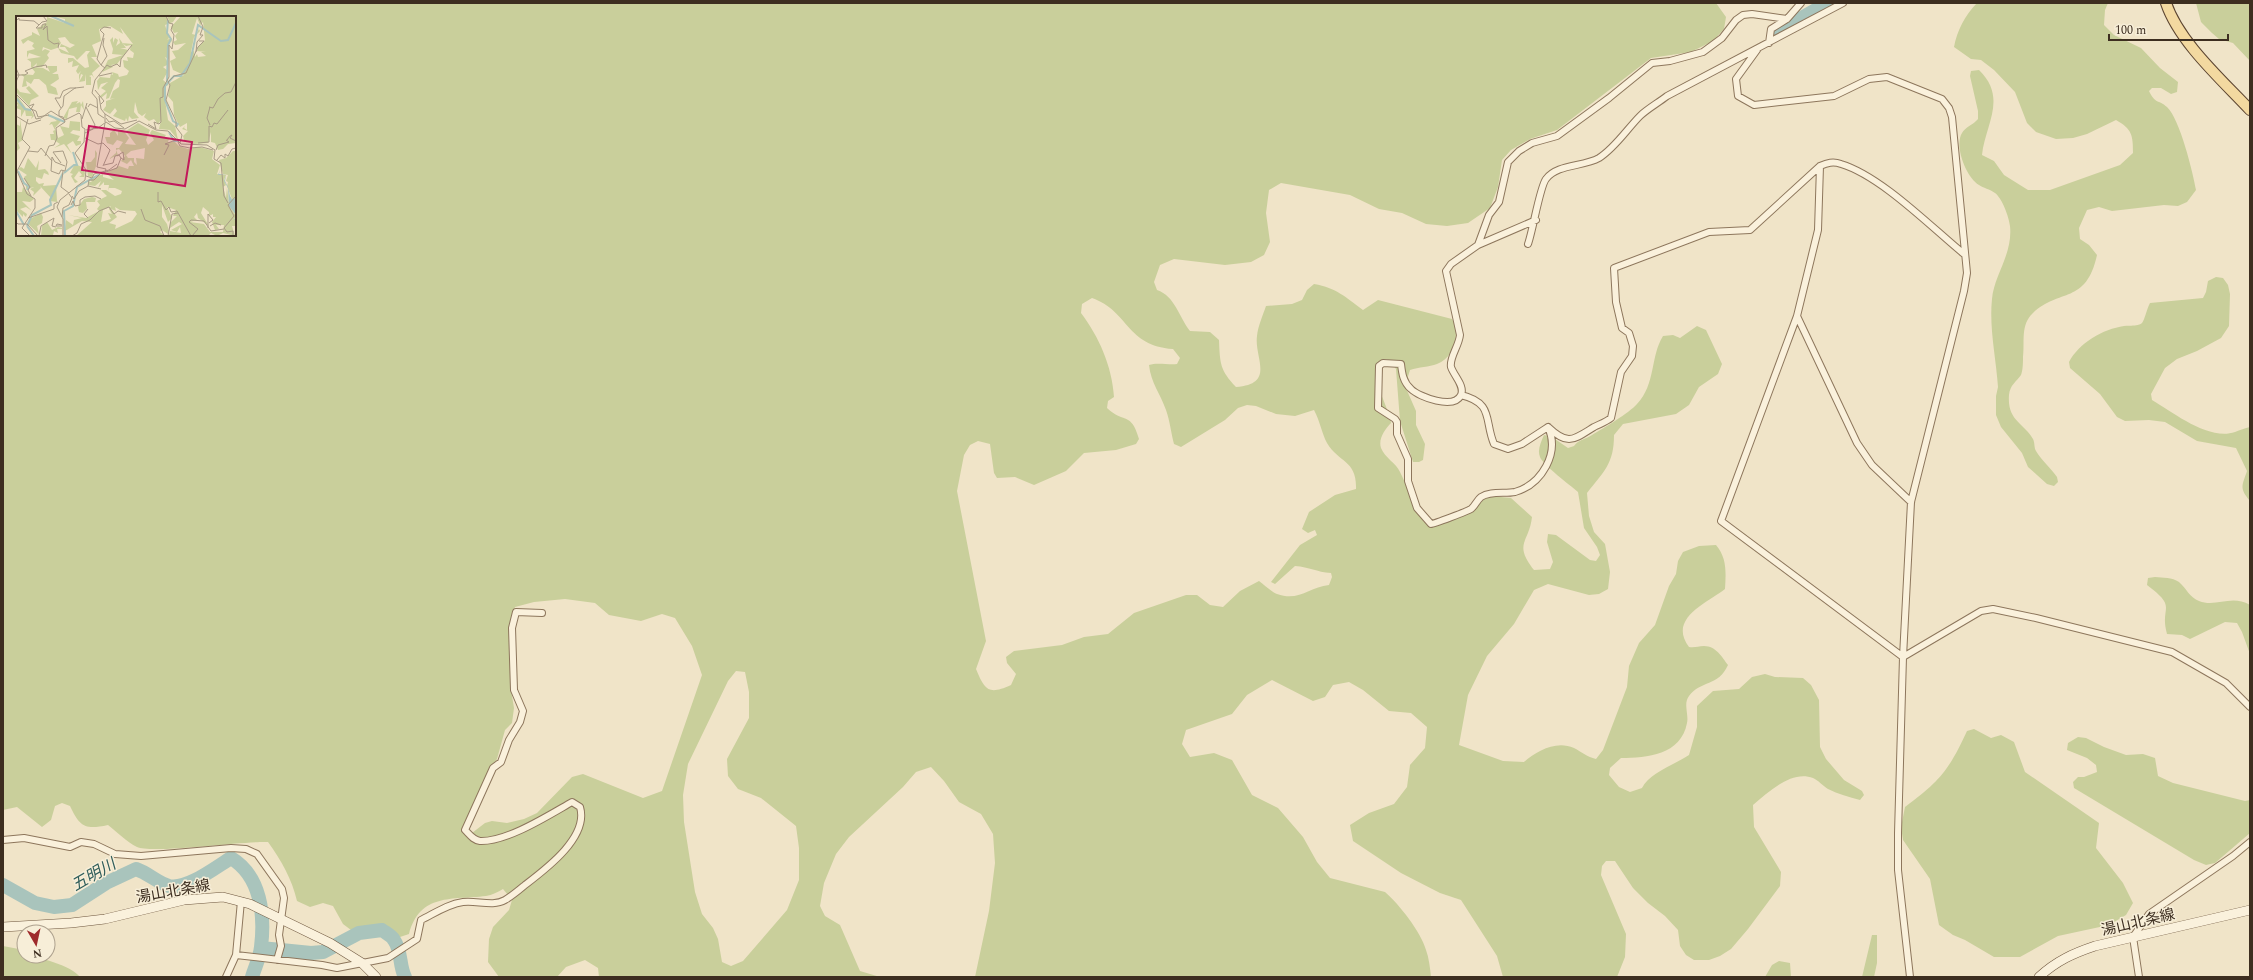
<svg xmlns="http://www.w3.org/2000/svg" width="2253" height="980" font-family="Spectral,'Noto Sans JP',serif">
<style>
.green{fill:#c9cf9b;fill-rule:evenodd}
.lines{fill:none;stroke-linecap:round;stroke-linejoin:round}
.river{stroke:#a9c4bc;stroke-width:14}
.minor-casing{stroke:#8d765c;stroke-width:8}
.secondary-casing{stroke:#6f573f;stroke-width:10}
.primary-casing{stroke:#5b4430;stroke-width:12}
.minor{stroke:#faf1dc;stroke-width:6}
.secondary{stroke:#faf1dc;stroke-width:9}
.primary{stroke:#f3d9a0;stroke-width:10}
.labels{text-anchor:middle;stroke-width:3;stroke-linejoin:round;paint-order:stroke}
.street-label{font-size:15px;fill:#3d2e20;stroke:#f7eed8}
.water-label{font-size:16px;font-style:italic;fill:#2f5d5a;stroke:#f7eed8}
.inset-river{fill:none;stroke:#a9c4bc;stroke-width:2}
.inset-road{fill:none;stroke:#a89b85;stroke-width:1}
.view{fill:#c2185b;fill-opacity:0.15;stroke:#c2185b;stroke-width:2}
.inset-edge{fill:none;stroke:#3d2e20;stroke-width:2}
</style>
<rect width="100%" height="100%" fill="#f0e4c8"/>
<path class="green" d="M3 3H1716L1726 17 1724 29 1713 41 1691 52 1651 58 1557 130 1530 139 1511 150 1502 160 1498 187 1490 208 1468 223 1447 226 1426 224 1402 213 1379 209 1350 195 1281 183 1269 190 1266 213 1270 242 1264 255 1251 262 1225 265 1174 259 1160 265 1154 282 1157 290C1175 296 1179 317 1190 331L1210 332 1219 340C1220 364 1220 370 1236 387 1276 384 1254 358 1257 336 1258 326 1263 315 1266 306L1292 304 1302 300 1307 290 1314 284C1337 288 1345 297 1363 310L1378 300 1452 319C1461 333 1454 358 1437 364 1429 367 1419 367 1410 370L1405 386 1416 411V425L1425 444 1423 460 1419 462H1413L1400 421 1396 369 1390 361 1386 359C1383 360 1380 361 1378 363 1368 373 1390 410 1391 423 1385 429 1378 439 1381 448 1385 458 1396 463 1400 472 1409 489 1413 507 1424 522L1439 523 1479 500 1491 496 1511 498 1532 517C1529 543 1513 543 1534 570L1550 569 1553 562 1547 542 1548 534 1556 535 1590 560 1596 561 1600 555 1597 547 1584 528 1578 492C1570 485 1543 465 1540 457 1537 450 1541 442 1544 435L1552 437 1568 448 1574 446C1579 439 1585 440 1592 435 1604 428 1629 413 1637 404 1656 384 1650 357 1663 336L1673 335 1680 338 1697 326 1706 330 1722 364 1718 374 1699 387 1689 405 1676 414 1623 424 1614 435C1614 464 1604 471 1587 493L1589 516 1594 532 1605 544 1610 572 1608 589 1599 594 1589 595 1548 584 1534 590 1514 624 1487 656 1468 695 1459 745 1503 761 1524 762C1537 751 1556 740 1574 748 1582 752 1587 757 1596 759L1603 750 1627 687 1629 666 1639 643 1655 625 1669 586 1676 574 1678 561 1683 552 1699 546 1716 545C1727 558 1726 572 1725 589 1709 602 1667 618 1689 647 1695 648 1698 646 1704 646 1716 646 1722 657 1728 665 1718 687 1701 680 1689 696 1683 704 1689 714 1687 723 1681 755 1647 758 1621 758L1610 768 1609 775 1619 787 1630 792 1642 788C1649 773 1674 765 1689 755L1697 727V706L1713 691 1739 689 1752 677 1765 674 1775 677 1803 678 1811 685 1819 700 1820 747 1826 759 1844 780 1862 791 1864 795 1860 800C1849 797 1838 794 1828 789 1823 786 1818 780 1813 778 1791 770 1769 792 1753 805L1754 827 1781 872 1780 886 1748 929 1731 949 1720 956 1709 960H1694L1686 955 1680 946 1678 930 1665 916 1648 903 1633 888 1615 861H1606L1602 866 1601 875 1626 934 1625 957 1617 977H1503L1497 956 1461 900 1440 893 1401 873 1353 841 1350 825 1369 813 1394 804 1407 787 1410 765 1425 748 1427 727 1411 713 1389 711 1363 690 1349 682 1333 685 1325 697 1313 701 1272 680 1247 695 1232 714 1186 730 1182 744 1190 757 1214 753 1232 760 1252 795 1278 808 1303 837 1317 862 1330 878 1385 892C1399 904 1421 932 1426 950 1429 958 1430 968 1431 977H975L989 911 995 863 993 834 981 814 959 802 944 781 931 767 916 772 903 787 849 837 836 854 824 883 820 906 825 916 840 925 860 971 880 977H599L598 968 585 960 566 967 557 977H499L488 962 489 939 493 927 509 910 512 900 503 889C498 892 492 895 486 896 452 900 420 893 409 934L400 937C381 923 373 923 351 930L343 924 333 906 323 903 310 907 297 901C292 879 281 860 268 842 243 841 152 854 137 847 127 842 117 832 108 825 85 830 80 827 70 806L62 803 55 806 51 820 42 827 17 807 3 810ZM17 17H235V235H17ZM1092 298C1129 311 1126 346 1173 349L1180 358 1177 364C1168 365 1157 362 1149 365 1151 383 1160 393 1166 410 1170 421 1171 433 1174 444L1181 447 1225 420 1238 408 1247 405 1256 406 1276 414 1295 416 1314 410C1320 421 1322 434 1327 443 1339 463 1357 460 1356 489L1335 495 1309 512 1302 529 1308 533 1315 530 1317 535 1300 545 1271 582 1275 584 1295 566C1310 567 1316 572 1331 573L1332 577 1329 585C1309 587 1299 602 1277 594 1271 592 1265 585 1259 581L1240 591 1223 607 1210 605 1197 595H1186L1134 613 1108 634 1084 637 1062 645 1014 651 1006 657 1007 663 1016 674 1011 685C989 695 985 691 976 669L986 641 957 491 964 455 970 445 978 441 990 444 994 473 997 478 1015 477 1034 485 1066 471 1084 453 1116 450 1136 444 1139 439C1131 411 1124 424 1107 408L1108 401 1114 397C1112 366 1099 337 1081 313L1082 304ZM565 599 595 603 609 615 641 621 662 614 675 618 692 646 702 675 662 791 643 798 583 774 572 777 537 813 524 819 507 823 492 821 485 823 472 833 466 834 491 768 497 759 505 730 512 723 514 708 511 690 509 627 515 607 534 602ZM736 671 745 672 749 692V718L727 759 728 776 738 789 761 798 796 826 799 848V880L787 910 743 961 731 966 722 962 718 939 713 928 702 914 695 892 684 822 683 795 688 764 728 681Z
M1977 3H2108L2105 10 2104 25 2114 35 2141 48 2160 68 2178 82 2177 92 2171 94 2161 88H2152L2149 91C2156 105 2158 99 2167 107 2180 119 2193 173 2196 190L2187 202 2178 206 2164 205 2112 211 2099 207 2087 210 2079 228 2080 239 2089 245 2097 255C2086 305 2059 288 2033 313 2020 325 2025 342 2023 357 2023 362 2023 370 2021 375 2016 382 2010 385 2009 395 2007 421 2024 423 2033 439 2035 443 2034 448 2036 451 2041 460 2051 468 2057 477L2058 482 2054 486 2047 484 2028 467 2022 453 2001 427 1996 415V396L1998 387C1996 358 1989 328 1992 299 1994 275 2013 254 2010 226 2009 217 2002 198 1995 193 1990 189 1983 188 1979 185 1966 177 1954 146 1962 133 1965 127 1973 125 1978 119V111L1970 76 1971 71 1979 70C2008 98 1985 125 1982 155L1994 161 2004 175 2028 190H2050L2120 165 2133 153C2133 135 2132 129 2116 120L2087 134 2073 138 2056 139 2036 132 2027 123 2015 92 1994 70 1981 60 1971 59 1954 47C1957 31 1965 15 1977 3Z
M2196 3H2250V61L2233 43 2219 39 2212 33 2201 22Z
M2216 277 2223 278 2228 285 2230 294 2229 326 2221 338 2197 351 2177 359 2165 368 2151 394 2152 400C2174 413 2209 441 2235 432 2240 430 2245 428 2250 427V501C2239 488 2242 486 2247 471L2236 448 2197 441 2165 422 2149 420 2125 421 2117 417 2100 394 2070 368 2069 362C2079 343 2103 329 2124 326 2129 325 2137 327 2142 323 2145 319 2147 308 2150 303L2203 298 2206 292 2208 281Z
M2155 577C2163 578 2172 577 2179 582 2186 588 2190 598 2199 601 2216 608 2231 594 2250 605V654L2242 632 2237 623 2225 622 2190 639 2182 635 2167 634C2159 605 2179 609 2147 585L2148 578Z
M1974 729 1991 738 2001 735 2014 742 2025 772 2099 823 2096 848 2123 883 2133 903 2126 915 2109 925 2058 936 2020 957H1994L1965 940 1953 935 1939 925 1930 879 1903 840 1901 827 1905 807C1940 781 1949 770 1967 731Z
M2078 737 2086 738 2104 747 2126 755 2143 754 2155 758 2158 776 2173 783 2245 801 2250 800V833L2215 863 2206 865 2194 860 2074 788 2073 782 2078 777H2084L2097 772 2096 765 2087 758 2067 750 2068 743Z
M1872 935H1877V963L1874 977H1862Z
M3 946 24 950V956C38 956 72 966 80 977H3Z
M1779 961 1790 963 1791 977H1765L1772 965Z"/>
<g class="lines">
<path class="river" d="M1775 33 1828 3
M3 885 35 903 54 907 72 905 106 883 136 869C148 873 158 883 169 886 187 890 216 867 231 858 261 876 265 915 261 947 260 957 255 967 252 977
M261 948 311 953 323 952 359 933 382 930C386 933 392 936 394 940 402 951 399 966 405 977"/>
<g class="minor-casing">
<path id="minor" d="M1769 43 1771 29 1787 19 1801 3
M1757 50 1736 79 1738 96 1754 105 1834 96 1869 79 1887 77 1942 99 1949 108 1952 117 1967 273 1964 291 1911 502 1903 657 1898 833V870L1910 977
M1820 166 1818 230 1797 316 1721 521 1903 657
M1528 244C1533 230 1540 186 1546 179 1557 164 1583 167 1599 158 1615 148 1627 129 1640 116 1647 109 1658 103 1667 96L1843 3
M1478 245 1536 220
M1797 316 1857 443 1872 465 1911 502
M1461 395C1494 403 1484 420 1494 444L1508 449 1522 444 1548 427C1568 446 1573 440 1594 427 1600 424 1606 422 1611 418L1621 372 1632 356 1633 346 1629 333 1622 328 1616 302 1614 268 1709 232 1750 230 1820 166C1827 163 1833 161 1841 164 1881 176 1931 227 1964 254
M1548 427C1560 453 1542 484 1515 492 1505 494 1490 491 1481 497 1477 500 1475 506 1471 509 1468 511 1434 524 1431 524L1417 508 1408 481V459L1397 434V422L1395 419 1378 408 1379 366 1383 363 1401 364C1402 373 1403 382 1411 389 1419 397 1454 410 1461 395 1465 386 1454 376 1451 367 1449 358 1459 346 1460 335L1446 271 1451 264 1478 245 1489 215 1499 202 1508 162 1519 151 1532 143 1557 136 1609 98 1652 63 1670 61 1703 52 1722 38 1736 20 1743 15 1752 14 1787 19
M1903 657 1981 611 1993 609 2036 618 2172 652 2226 683 2250 707
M3 840 24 838 70 847 81 842 94 844 115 854 141 856 231 848 246 849 257 854 282 889 284 898 279 935 281 946 277 960
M236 955 322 965 337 968 388 958 417 939 421 920C435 913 448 904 463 902 476 900 493 907 505 900 512 896 519 890 525 885 546 869 589 837 580 807L572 802C549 815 507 842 480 841 473 840 470 835 465 830L493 768 501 762 509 740 520 722 523 711 514 690 512 628 516 612 542 613
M226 977 236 955 241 901
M2139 977 2133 937 2149 914 2233 856 2250 842"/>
</g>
<g class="secondary-casing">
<path id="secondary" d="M3 927 71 923 105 919 184 900 223 897 250 904 330 943 362 963 376 977
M2039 977C2056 961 2074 953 2095 946L2250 910"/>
</g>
<g class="primary-casing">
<path id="primary" d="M2166 3C2179 42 2222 80 2250 110"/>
</g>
<use href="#minor" class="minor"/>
<use href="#secondary" class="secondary"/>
<use href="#primary" class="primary"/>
</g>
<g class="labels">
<g class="street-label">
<text transform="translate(173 891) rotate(-10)" y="5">湯山北条線</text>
<text transform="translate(2138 922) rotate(-13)" y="5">湯山北条線</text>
</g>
<g class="water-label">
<text transform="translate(93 874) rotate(-30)" y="6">五明川</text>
</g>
</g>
<g transform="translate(16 16)">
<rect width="220" height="220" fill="#f0e4c8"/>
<path d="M36 0H150L153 5 151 0H161L157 6 149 9 153 22 151 24 155 22 156 25 152 28 153 43 149 41 152 47V53L151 49 147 51 152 55 147 64 153 69 149 70V84L152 104 159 110 162 124 154 114 143 113 145 104 142 108 138 103 133 105 128 101 130 97 126 100 122 97 119 86 118 96 123 102 116 103 113 100 112 106 110 102 109 105 97 100 101 95 99 92 94 98 87 94 90 90V85L99 82 94 83 97 75 103 71 104 64 102 63 99 67 93 82 90 83 91 77 85 82 84 80 90 75 85 72 92 66 85 68 82 74 81 65 84 61 94 62 95 58 97 59 96 56 102 58 103 61 111 59 113 55 108 51 107 44 112 45 111 41 117 42 118 37 114 34 115 29 110 30 106 27 117 28 104 11 107 18 94 10 83 13 85 25 76 29 81 41H75L84 50 76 57 78 62 76 59 73 60 75 61V69H70V58L69 65 63 66 67 59 65 58 63 65V59L65 55 62 58 60 55 63 49 56 51 57 45 52 47V42H57L69 52 73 51 71 39 74 35H70L61 44 58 40 45 37 42 32 53 37 49 31H44L45 28 54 32 59 29 54 27 49 21 42 22 45 27 41 32 35 34 27 31 26 35 29 33 34 35 31 39 33 42 26 51H20L21 47 17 51 27 52 34 56 31 50H41V55L36 58H42L43 63 34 69 40 72 42 79 32 77 30 69 23 63H18L15 68 10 65 11 70 6 71 8 61 5 58 17 59 19 56 15 51V46L11 43 25 41 13 37 11 42V35L19 33 16 30 18 27 12 24 7 28 5 24 16 19V16L24 20 21 13 31 6V1L49 7V3ZM165 0H220V127L212 128 207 133 202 134 199 127 195 126V116L192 127 177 128 168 124 167 120 172 115 166 113 169 110 168 112 171 114V107L164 111 158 99 157 86 152 80 154 67 168 59 157 54 154 45 160 42 156 35 162 34 170 27 159 29 157 26 161 24 159 20 162 16 158 17 155 11ZM181 2 184 9 187 6 189 24 182 31 181 35 190 36H185L190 40 182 41 181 38 179 41 178 35 175 36 178 21 184 15 183 13 180 19 176 18ZM97 21V27L99 22 102 24 100 30 104 27 103 22 110 32H104L112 34 101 48 95 49 97 51 86 56 92 44 107 39 96 38 97 33 94 24ZM13 70 23 80 15 84 13 90 0 76 1 72 4 76 15 78 10 72ZM0 78 10 92 15 94 18 100 15 103 16 100H10L9 94 5 101V94L0 92 2 89 0 87 3 86ZM62 85 60 88 64 86 65 89 67 85 68 94 65 89 64 96H60L61 91 53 93 51 103 47 102 56 86ZM35 100 45 105 39 112 42 122 48 119 44 110 53 112 54 105 64 106V115L57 114 54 117 64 120 61 125H65V128L60 130 57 125 51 129 56 138 48 128 38 132 44 128 38 124H35L34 118H38L37 115 39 114 36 108 33 109 35 106 41 105ZM4 103 7 124 2 127 4 132 0 136V108L4 110ZM122 107 134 114 130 124 132 129 138 124 134 117 136 114 150 119 148 122 153 123 152 126H159L163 130 172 133 183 131 198 135 196 143 204 149 201 158 210 159 208 164 210 169 207 171 210 182 211 171 213 189 220 200 218 203H220V210H216L219 220 207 217 201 220 195 217 192 220H153L154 215 165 217 164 211 161 216 155 214 166 208 163 206 154 212V207L161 200H157L160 194 151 191 156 202 152 206 146 189V201L151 208 153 215 152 218 146 214 144 216 149 220H60L76 206 66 205 49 215 50 204 57 209 58 204 66 202 52 199 70 202 83 195 81 193 84 189 81 185 91 180 85 174H90L99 180 105 178 106 175 99 172H93L92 175 93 169H88V166L82 172 85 165 79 170 72 169 73 166H76L74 164 72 167V164L87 158V161L98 164 90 157 103 150 112 153 113 150H118L115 144 111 148 105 145 109 140 103 133 100 134 102 139 93 143 100 137V132H103L107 126 101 124 94 133 97 129 91 127 89 121H94V117L98 114 102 120V114H107L113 122 109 128 120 129 110 115ZM129 132 128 143 120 142 121 149 118 146V142H112L110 139 115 135ZM95 190 93 193 96 198 92 197 95 203 85 206 87 194ZM99 191 104 194 119 195 121 198 116 205 99 213 100 209 93 207 101 201 95 193 100 195ZM187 191 193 196V200L197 198V201H200L196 206 199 214 203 213 200 209H208L207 216H194L188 208 174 206 181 204 178 201 181 197 182 202 193 210 185 197ZM79 134 81 137 80 150 76 161 72 160 70 146H75L79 141ZM217 135H220V182L216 183 211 170 212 166 210 165 212 159 207 158 203 144 210 142ZM12 142 20 152 23 144 22 154 29 153 32 156 33 159 28 157 26 163 20 161V165L23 168 28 167 27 170 40 169 41 186 34 185 35 182 24 170 25 172 17 180 18 176 14 173 18 171 10 173V169L12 170 8 161 11 159 2 153 5 151 8 153ZM61 149 66 151 69 157 68 161H63L66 159 63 155 58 162 62 166 59 167 55 160 57 158 54 157 58 150ZM7 171 18 183 14 186 6 185 16 195 10 191 4 193 11 198 10 201 7 198V201L0 194V176H6ZM76 181 80 182 79 186H70L71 193 67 197 63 196 62 191 68 183ZM25 197 27 201 26 207 21 210 23 218 12 208 14 203ZM31 206 36 214 42 211 46 212V213H41L42 217 38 215 37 219 25 220 26 210Z" fill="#c9cf9b" fill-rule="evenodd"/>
<path d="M204 154 203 158 210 159 209 165 212 171 214 180 216 183 220 182V203L218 204 220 199 213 190 212 172 208 165 210 159H202Z" fill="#a9c4bc"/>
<path class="inset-river" d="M35 0 58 10M151 66 152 29 155 23 151 17 152 4M0 82 9 93 15 94M32 99 49 106M160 111 162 108 157 105 149 84V70L158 60H165L174 47 182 9 205 25 212 24 220 7M153 116 158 125H163M2 155 8 167 13 171 11 174M48 157 58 149H61L57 136M0 195 8 209M11 210 16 199 35 189 34 184 47 157M11 210 18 220M49 220 48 195 57 190 61 171 84 158"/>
<path class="inset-road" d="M27 0 31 5 26 6 20 12H26V9L28 8H30L27 14 31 10 32 24 38 28 43 27 42 32M0 5 3 2V4L18 5 23 9M88 22 87 29 91 40 85 49 89 52M180 36 181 26 187 19H184L187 11 182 0M85 49 81 43 88 18 84 14 88 11 95 12M0 52 3 59 0 66M0 59H9L12 57 9 55 19 51 30 49 31 52M83 60 96 57M152 66 154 69 150 84 160 105V111L166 119 164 127M152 66 158 60 170 57 182 31 188 25H183M79 74 88 85 85 88M0 78 17 95 20 103 25 102 35 95 49 104 63 97 65 99 66 111 69 113M83 80 85 93 89 98M13 90 18 88 15 93 20 95 22 101 33 99M72 91 74 88 82 92M193 91 197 92 202 83 209 77 215 76 220 66M194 91 191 102 194 109M45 92 39 82H44L47 75 54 72H60M0 100 13 108 25 104M88 102 82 98 81 83 76 77 79 64 91 49 94 51 101 48 104 51 105 43 116 29M90 102 93 106 98 105 108 112M12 103 6 123 14 131 1 155 11 178 19 183V192L6 212 14 220M66 103 71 87M89 106V98L105 108 121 104M132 108 140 113 138 106 143 108 145 106 144 82 147 81V72L153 61V29L156 33 158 19 155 14 157 8 153 7 150 0M70 114 82 112 90 106 99 112 109 113 123 105 140 114 152 115 165 128 191 129 199 134 198 143 205 147 208 180 212 187M69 117 77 113 79 109 70 91M69 122 82 128 87 127M211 124 214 120 216 119 214 122 220 125M162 126 164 130 174 132 186 131 197 134M182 127 193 126V110L196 111 198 107 201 108 212 94M200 134 202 129 213 126 210 124M12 135 22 136 25 132 36 145M148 139 153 129 149 128 160 124M29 140 33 130 38 129 41 122 40 112 49 106 47 101 43 100V95L47 90 48 80 59 72 68 71M201 144 205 139 209 142V138L212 140 216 133 220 132M45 147 37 136 47 135 51 146 49 155 45 154 43 158 35 155 36 141 39 146 49 150M88 149 97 147 99 140 103 139 105 142M87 150 94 134 87 127M47 155 45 171 53 177M89 156 90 153 81 151 89 107M87 157 101 152 105 142 108 144 107 136 101 140M70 160 76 162 78 158 93 154 101 148M8 162 14 171 12 174 15 180M72 170 73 164H78L84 158M142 176V186L145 185 150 194 153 191 155 196 161 195 175 220M56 180 58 183 63 175 72 170 85 173M55 189 57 185 59 190 64 189V184L69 181 79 180 85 183M125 193 129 204 144 210 148 220M46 201 47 192 53 189 56 182 53 178M12 202 38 193V188L42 186M72 202 68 198 72 193M0 206 2 208H11L22 220M46 209 41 208 40 210H46M194 210 199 207 205 209M192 212V198L197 204 193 207M23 220 25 210 38 202 36 210 40 211M47 220V203L41 191 44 184 69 164 70 154 59 137 68 126 69 113M56 220 61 217 65 208 74 204 83 195 93 191 98 198 102 195 110 197M152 220 156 198 162 197M176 220 182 213 173 206 175 204 188 205 195 215 208 213M217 220V215L211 216 208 212 218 200 212 189 220 180"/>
<path class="view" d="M73 110 176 126 169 170 66 154Z"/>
<rect width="220" height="220" class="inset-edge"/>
</g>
<rect width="2253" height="980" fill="none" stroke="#3d2e20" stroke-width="8"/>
<g transform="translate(36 944) rotate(171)"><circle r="19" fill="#f7eed8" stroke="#ada18e"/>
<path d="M0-3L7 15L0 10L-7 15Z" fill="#9e2a2b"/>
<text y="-6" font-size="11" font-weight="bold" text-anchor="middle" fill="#3d2e20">N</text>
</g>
<path d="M2109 34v6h119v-6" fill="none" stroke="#3d2e20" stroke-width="2"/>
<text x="2115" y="34" font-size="12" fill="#3d2e20" stroke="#f7eed8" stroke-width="3" paint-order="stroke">100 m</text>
</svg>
